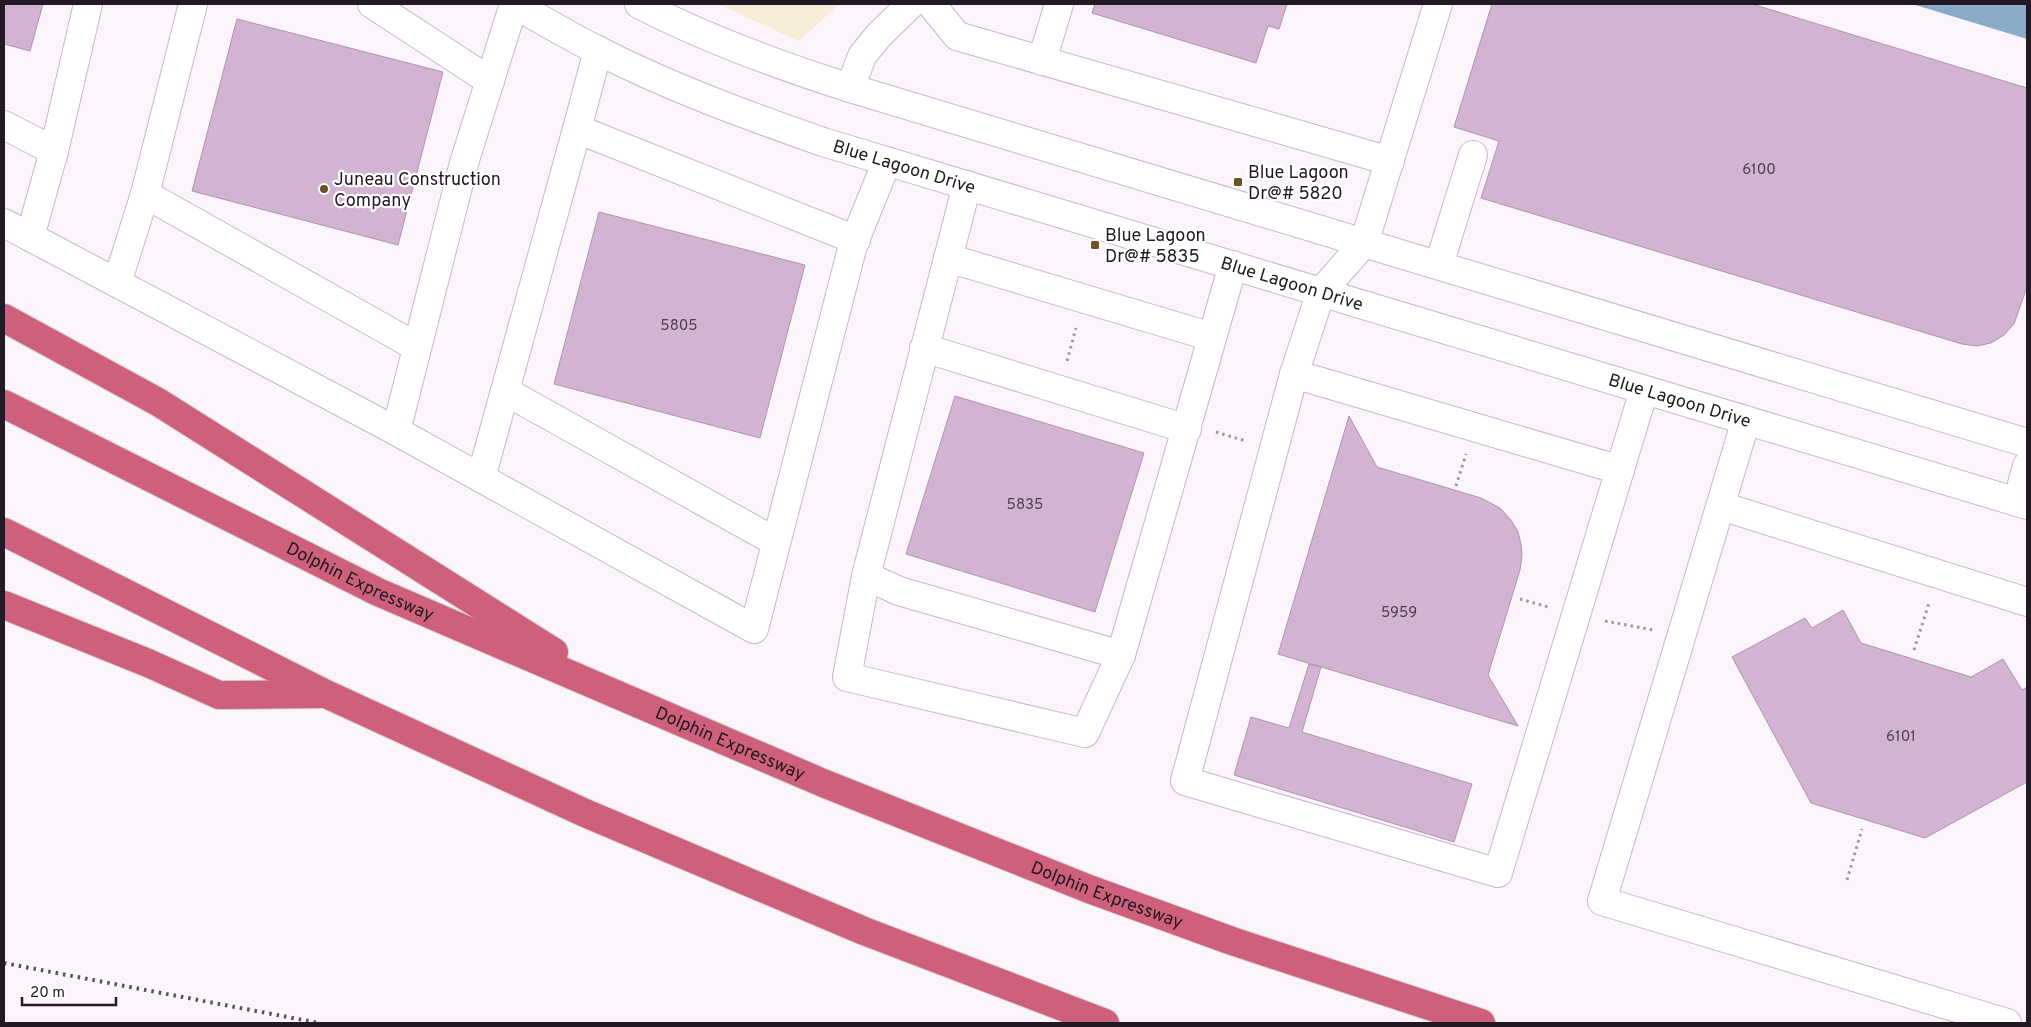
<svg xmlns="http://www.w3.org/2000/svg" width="2031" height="1027" font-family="Overpass,sans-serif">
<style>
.commercial{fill:#f7ecd7}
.water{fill:#89abc7}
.building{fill:#d2b3d2;stroke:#af94ae}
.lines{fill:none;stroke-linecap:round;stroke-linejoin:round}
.minor-casing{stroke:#cdb3d1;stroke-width:30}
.highway-casing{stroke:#d3d1d3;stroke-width:30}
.path{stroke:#9f98a0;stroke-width:3;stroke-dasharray:2.5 4;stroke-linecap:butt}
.minor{stroke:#fff;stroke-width:28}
.highway{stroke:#ce607c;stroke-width:28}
.rail{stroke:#59515b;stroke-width:4;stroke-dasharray:2.5 5;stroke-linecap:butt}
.poi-dot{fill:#6c5224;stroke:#fff;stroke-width:2}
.labels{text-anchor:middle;stroke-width:4.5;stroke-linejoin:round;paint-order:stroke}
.number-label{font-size:15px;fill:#4e4050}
.street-label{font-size:18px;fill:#221924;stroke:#fff}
.poi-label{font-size:18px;fill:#221924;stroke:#fff;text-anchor:start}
</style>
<rect width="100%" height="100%" fill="#fbf5fb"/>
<path class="commercial" d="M717 4H840L799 41Z"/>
<path class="water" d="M1912 4H2027V39Z"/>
<path class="building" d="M4 4H43L30 51 4 44Z
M1095 4H1287L1279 29 1268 26 1256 63 1092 13Z
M1492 4H1752L2027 88V287L2014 324 2004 335 1991 343 1977 346 1962 344 1481 198 1499 141 1454 127Z
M237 19 443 72 398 245 192 191Z
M599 212 805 265 760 438 554 384Z
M955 396 1144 453 1095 612 906 554Z
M1349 416 1377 467 1481 498 1500 508 1511 520 1518 532 1521 544 1522 555 1520 570 1488 675 1518 726 1278 654Z
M1843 610 1861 643 1971 677 2003 659 2022 690 2027 687V782L1925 838 1811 803 1732 657 1805 618 1812 628Z
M1309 664 1321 667 1302 732 1472 784 1454 842 1234 775 1251 717 1289 728Z"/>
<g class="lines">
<g class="minor-casing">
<g id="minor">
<path d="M372 4 490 81"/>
<path id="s1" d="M514 4C542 20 569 36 597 50 669 87 746 115 823 142L2027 505"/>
<path d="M639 4C706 39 778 65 850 88L2027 443"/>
<path d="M931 4 957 36 1390 161"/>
<path d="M1438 4 1364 243 1321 292 1294 374 1185 781 1498 873 1644 390"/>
<path d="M1042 61 1059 4"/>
<path d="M850 88 862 56 879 35 911 4"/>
<path d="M4 125 54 151"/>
<path d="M577 129 598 50"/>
<path d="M967 185 866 576 847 677 1085 733 1121 655 1233 265"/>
<path d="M145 194 417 347"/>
<path d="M4 223 396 431 464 163 514 4"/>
<path d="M30 237 54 151 88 4"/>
<path d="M948 258 1212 337"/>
<path d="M1439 265 1473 155"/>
<path d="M117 283 145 194 193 4"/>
<path d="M924 348 1187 429"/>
<path d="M1294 374 1620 470"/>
<path d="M505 391 776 542"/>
<path d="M1746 420 1602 901 2007 1023"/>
<path d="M396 431 754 629 853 245 887 161"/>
<path d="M481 478 577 129 856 240"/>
<path d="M2017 502 2027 466"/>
<path d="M1721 506 2027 602"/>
<path d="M866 576 899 591 1121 655"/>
</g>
</g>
<g class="highway-casing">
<g id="highway">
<path d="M4 318 158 402 554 652"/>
<path id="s2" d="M4 404 378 592 823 783 1089 889 1232 941 1481 1023"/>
<path d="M4 532 326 694 585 813 864 931 1105 1023"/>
<path d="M4 605 148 663 219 695 322 694"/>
</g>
</g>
<path class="path" d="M1067 361 1076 328
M1216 432 1246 441
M1456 486 1466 454
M1520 599 1548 607
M1605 621 1653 630
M1914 650 1929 603
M1847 880 1862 829"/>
<use href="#minor" class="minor"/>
<use href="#highway" class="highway"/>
<path class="rail" d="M4 963 319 1023"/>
</g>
<g class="poi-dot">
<rect x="1233" y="177" width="10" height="10" rx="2.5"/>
<circle cx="324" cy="189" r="5"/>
<rect x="1090" y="240" width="10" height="10" rx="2.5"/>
</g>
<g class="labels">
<g class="number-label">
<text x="1759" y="174">6100</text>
<text x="679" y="330">5805</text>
<text x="1025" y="509">5835</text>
<text x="1399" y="617">5959</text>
<text x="1901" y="741">6101</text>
</g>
<g class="street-label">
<text dy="6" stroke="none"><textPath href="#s1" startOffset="424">Blue Lagoon Drive</textPath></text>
<text dy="6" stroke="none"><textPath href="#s1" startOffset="829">Blue Lagoon Drive</textPath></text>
<text dy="6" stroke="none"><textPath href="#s1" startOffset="1234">Blue Lagoon Drive</textPath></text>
<text dy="6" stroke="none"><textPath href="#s2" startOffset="398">Dolphin Expressway</textPath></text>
<text dy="6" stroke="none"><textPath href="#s2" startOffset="802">Dolphin Expressway</textPath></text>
<text dy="6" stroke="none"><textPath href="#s2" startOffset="1208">Dolphin Expressway</textPath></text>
</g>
<g class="poi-label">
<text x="1248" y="178">Blue Lagoon<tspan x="1248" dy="21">Dr@# 5820</tspan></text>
<text x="334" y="185">Juneau Construction<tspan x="334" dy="21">Company</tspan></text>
<text x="1105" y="241">Blue Lagoon<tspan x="1105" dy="21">Dr@# 5835</tspan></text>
</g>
</g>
<rect width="2031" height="1027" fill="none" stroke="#221924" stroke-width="10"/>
<path d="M22 997v8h94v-8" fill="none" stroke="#221924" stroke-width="2.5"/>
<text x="30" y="997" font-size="15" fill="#221924" stroke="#ffffff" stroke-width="4" paint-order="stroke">20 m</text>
</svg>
